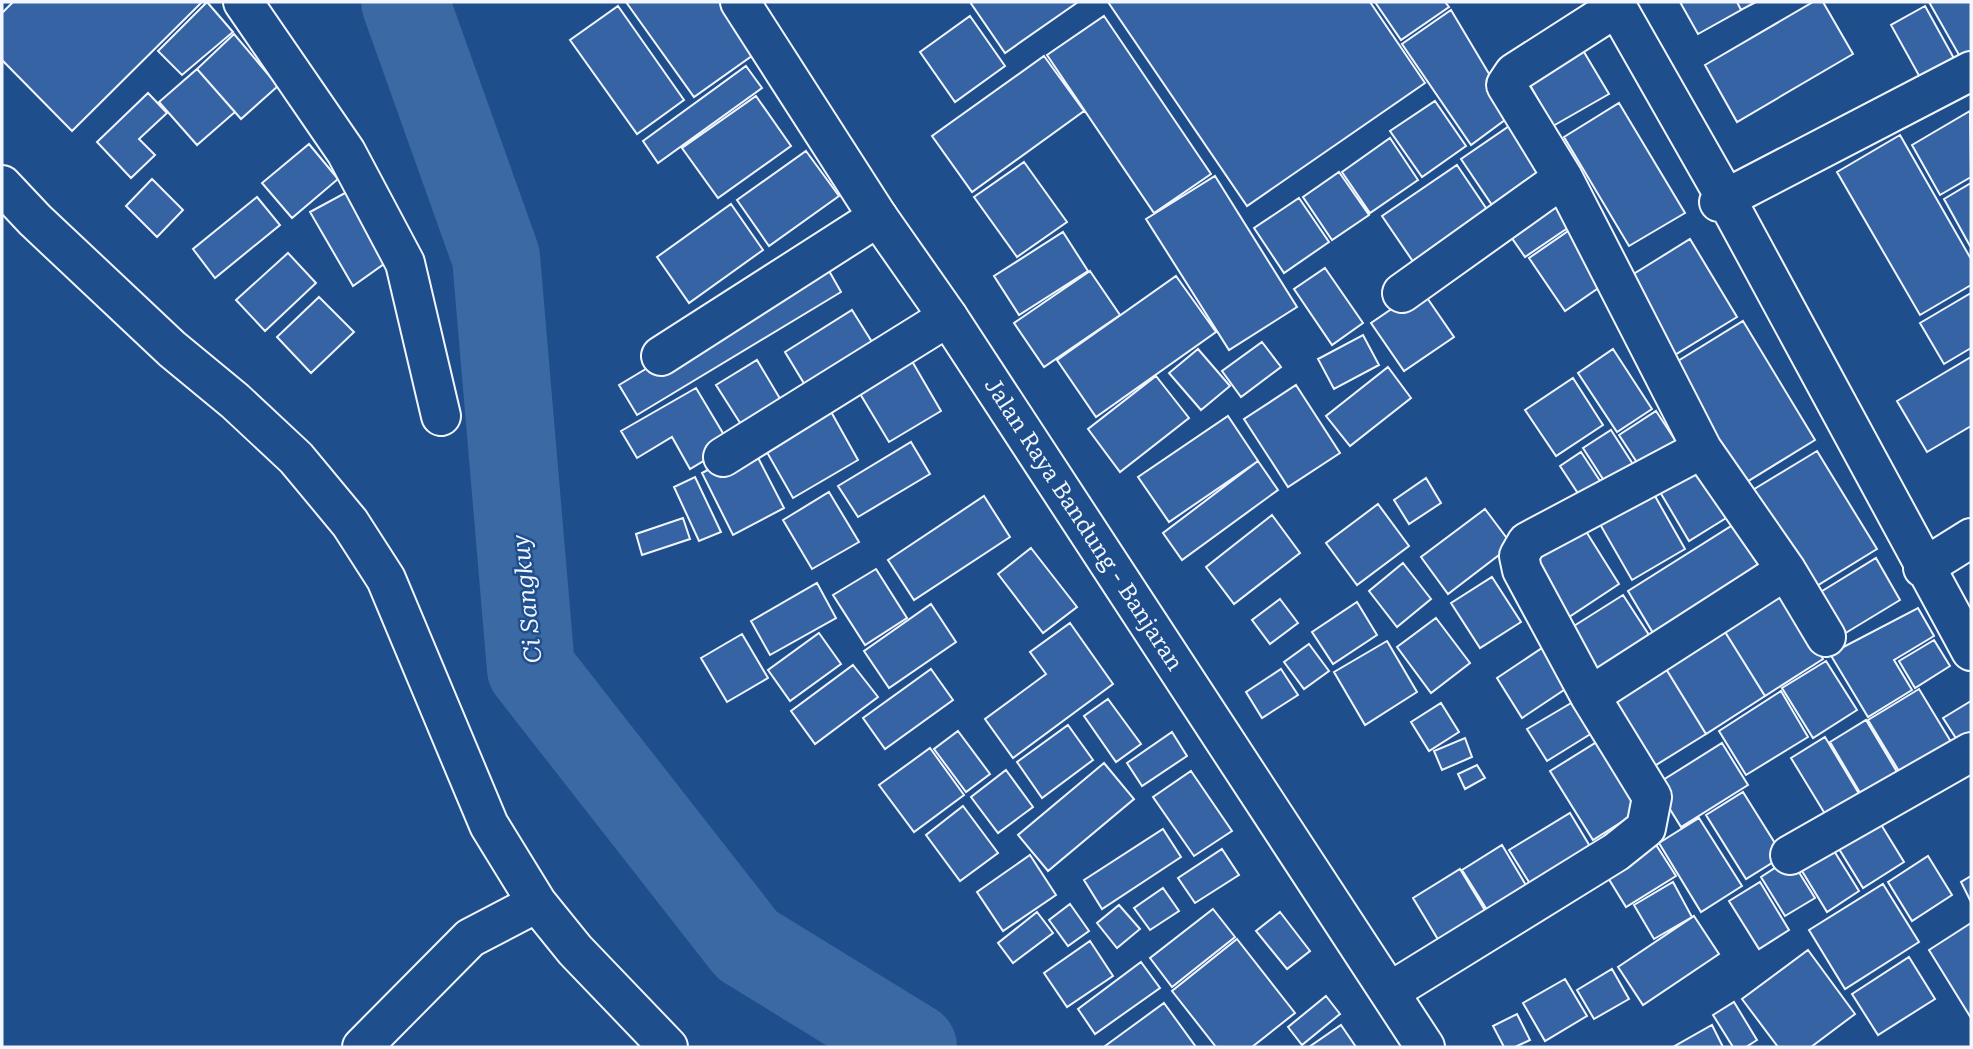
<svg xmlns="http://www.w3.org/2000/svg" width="1973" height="1049" font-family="'Roboto Serif',serif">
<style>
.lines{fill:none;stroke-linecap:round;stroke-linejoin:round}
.river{stroke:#3b69a3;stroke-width:88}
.building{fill:#3563a3;stroke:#f2f6ff;stroke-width:2}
.minor-casing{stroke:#f2f6ff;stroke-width:42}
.primary-casing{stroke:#f2f6ff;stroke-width:42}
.minor{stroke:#1f4e8c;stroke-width:38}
.primary{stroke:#1f4e8c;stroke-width:38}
.labels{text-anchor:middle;stroke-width:5;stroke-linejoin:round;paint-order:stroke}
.street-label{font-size:23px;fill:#f2f6ff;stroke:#1f4e8c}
.water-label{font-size:24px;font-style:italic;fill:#f2f6ff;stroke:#1f4e8c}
</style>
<rect width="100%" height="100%" fill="#1f4e8c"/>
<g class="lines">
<path class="river" d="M405 2 496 257 531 669 747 945 913 1047"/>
</g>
<path class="building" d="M13 2H202L72 131 2 60V13Z
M207 2 233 32 182 75 158 51Z
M626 2H719L756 53 694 97Z
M970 2H1078L1005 53Z
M1108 2H1370L1425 83 1247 206Z
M1375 2H1445L1449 7 1401 40Z
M1680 2H1737L1741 10 1698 34Z
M1737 2H1756L1741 10Z
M1813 2H1823L1853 54 1737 122 1705 65Z
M1929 2H1971V58L1963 62Z
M618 6 684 100 637 134 570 40Z
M1925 6 1956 62 1922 81 1891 25Z
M1451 10 1513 114 1471 145 1402 44Z
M970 16 1005 66 955 102 920 52Z
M1104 16 1211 174 1154 213 1047 55Z
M234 34 278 86 241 119 197 69Z
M1581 47 1609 94 1553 126 1526 78Z
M1044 56 1084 111 972 192 932 136Z
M746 66 762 88 658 163 643 141Z
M197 69 235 112 197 145 159 102Z
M148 93 167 113 139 139 155 155 131 178 97 142Z
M756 96 791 146 718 198 682 148Z
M1435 101 1466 146 1422 177 1390 131Z
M1619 103 1685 213 1629 246 1564 137Z
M1970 111 1971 177 1940 195 1912 145Z
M1518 120 1553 171 1496 211 1461 159Z
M1900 135 1971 259V285L1920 315 1837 172Z
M1390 138 1418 180 1370 213 1342 172Z
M309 144 338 179 292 218 262 183Z
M806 151 839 196 769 246 737 200Z
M1024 162 1067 222 1017 257 974 197Z
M1457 165 1488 211 1414 263 1382 216Z
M1339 172 1369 215 1332 240 1303 197Z
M1215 176 1297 307 1229 350 1146 219Z
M152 179 183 210 157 237 126 206Z
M1971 183V246H1970L1944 199Z
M356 187 398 254 353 286 310 212Z
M1552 190 1575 223 1525 257 1502 224Z
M257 197 280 225 215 278 193 249Z
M1299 198 1329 242 1284 273 1254 228Z
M731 204 763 250 689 303 657 257Z
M1574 227 1610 280 1565 311 1529 258Z
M1063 232 1088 271 1019 315 994 276Z
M1690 239 1737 317 1673 356 1627 278Z
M288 253 316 283 265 331 236 300Z
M824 262 841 292 637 415 619 385Z
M1325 268 1363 323 1332 345 1294 289Z
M1090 271 1120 315 1044 367 1014 323Z
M1176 276 1216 332 1096 417 1057 360Z
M1421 289 1454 337 1404 371 1371 323Z
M1971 293V348L1944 364 1920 323Z
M319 297 354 332 311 373 277 337Z
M852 310 872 342 805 385 785 352Z
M1743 321 1815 440 1745 483 1673 364Z
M1363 335 1379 365 1334 389 1318 359Z
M1262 342 1281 367 1241 397 1222 371Z
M1198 349 1230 386 1201 410 1169 373Z
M1613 349 1652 409 1617 432 1578 373Z
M909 356 941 411 889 442 856 387Z
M1971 357V426L1927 452 1897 401Z
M757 360 782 402 742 426 716 385Z
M1388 367 1411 398 1350 446 1326 416Z
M1156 376 1189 418 1120 472 1088 429Z
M1573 378 1603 425 1556 456 1525 410Z
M1296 385 1340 453 1288 487 1244 419Z
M696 388 730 445 690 469 672 437 637 458 621 431Z
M825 401 858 460 793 498 760 440Z
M1656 411 1679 446 1642 470 1619 435Z
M1228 416 1258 461 1169 522 1138 477Z
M1611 430 1638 472 1610 490 1583 448Z
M911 442 930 474 858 517 838 486Z
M752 446 784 508 733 535 702 473Z
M1817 451 1877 549 1810 590 1751 491Z
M1581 452 1606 490 1585 504 1560 466Z
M1258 461 1278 490 1182 560 1163 533Z
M1701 467 1731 515 1689 541 1660 492Z
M695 477 721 532 699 541 674 487Z
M1426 478 1441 503 1409 524 1394 500Z
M1651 489 1685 549 1632 580 1597 519Z
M829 492 859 542 812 569 783 520Z
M984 496 1010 537 914 600 888 560Z
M1378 504 1409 546 1357 585 1326 543Z
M1485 509 1512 545 1448 594 1421 557Z
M1272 515 1300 553 1234 604 1206 567Z
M683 518 690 539 642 555 636 534Z
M1736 523 1765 569 1656 638 1628 591Z
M1582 525 1619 584 1569 617 1531 559Z
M1031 548 1077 607 1043 633 998 574Z
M1876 558 1900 600 1839 637 1814 596Z
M1403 563 1431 599 1397 627 1369 591Z
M876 569 907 618 865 645 833 595Z
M1492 577 1521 622 1480 648 1451 603Z
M817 583 836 618 770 655 751 621Z
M1780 590 1823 659 1765 696 1722 627Z
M1623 595 1653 641 1595 677 1566 631Z
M1280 599 1298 623 1270 644 1252 620Z
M1357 602 1377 635 1333 664 1312 632Z
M931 604 956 642 889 688 864 651Z
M1918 608 1934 636 1894 660 1912 690 1868 717 1830 654Z
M1436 618 1470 663 1431 693 1397 647Z
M1070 623 1113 684 1013 758 985 719 1046 674 1030 652Z
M1722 627 1765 696 1706 734 1663 664Z
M819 633 841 664 790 701 768 670Z
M742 634 768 678 727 702 701 658Z
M1934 640 1950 666 1915 688 1899 661Z
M1387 641 1417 692 1365 725 1334 672Z
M1309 644 1329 671 1304 689 1284 662Z
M1545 646 1570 686 1522 718 1497 678Z
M1826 661 1857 710 1813 738 1782 688Z
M1663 664 1706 734 1648 770 1605 701Z
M853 665 878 697 815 744 791 711Z
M931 669 953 700 885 749 863 718Z
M1281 669 1298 695 1262 718 1246 692Z
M1919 689 1959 755 1908 786 1868 720Z
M1781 691 1808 737 1746 775 1719 731Z
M1108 699 1141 744 1116 762 1084 716Z
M1578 699 1597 730 1547 761 1527 729Z
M1971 701V751L1966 754 1943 718Z
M1441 703 1459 732 1429 751 1411 722Z
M1866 720 1906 787 1869 808 1830 742Z
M1068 725 1093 760 1042 798 1017 762Z
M958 731 990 774 966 792 934 749Z
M1172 732 1187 756 1142 786 1127 763Z
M1825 737 1867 807 1833 827 1791 758Z
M1465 738 1472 757 1442 770 1434 751Z
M1600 740 1642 809 1593 840 1550 771Z
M1722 743 1748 785 1681 827 1655 785Z
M930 748 964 795 914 832 879 785Z
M1104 763 1134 799 1048 871 1018 835Z
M1477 765 1485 778 1465 789 1458 774Z
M1006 770 1033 807 998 833 971 797Z
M1191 771 1232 831 1194 856 1153 797Z
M1743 792 1783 856 1746 879 1706 815Z
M963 806 998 853 960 881 926 835Z
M1570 813 1597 858 1537 895 1509 850Z
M1699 818 1742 886 1701 912 1659 843Z
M1877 818 1904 862 1863 888 1836 844Z
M1163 829 1181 857 1102 909 1084 880Z
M1651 837 1676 876 1626 907 1602 868Z
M1502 845 1533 897 1494 921 1462 870Z
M1831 846 1859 891 1827 912 1799 866Z
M1222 849 1239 875 1195 903 1178 878Z
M1030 855 1056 895 1003 931 977 892Z
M1928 856 1952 895 1912 921 1888 882Z
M1790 858 1815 898 1785 916 1761 877Z
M1460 869 1492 922 1445 951 1413 898Z
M1971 876V902L1961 882Z
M1673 882 1692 917 1654 939 1634 905Z
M1760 882 1789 930 1759 949 1729 901Z
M1883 884 1919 942 1845 989 1809 930Z
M1163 888 1179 911 1150 930 1134 908Z
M1070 904 1089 931 1068 946 1049 920Z
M1119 905 1140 929 1117 948 1097 923Z
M1213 909 1235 937 1172 987 1150 958Z
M1037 912 1053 933 1013 963 998 943Z
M1280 912 1310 951 1287 969 1256 931Z
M1694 916 1719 954 1643 1005 1618 967Z
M1971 923V1018L1929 950Z
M1237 939 1295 1013 1252 1047H1216L1172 991Z
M1090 941 1113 976 1067 1007 1044 973Z
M1808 950 1855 1014 1811 1047H1778L1742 999Z
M1909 957 1935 999 1878 1035 1852 994Z
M1141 962 1160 988 1095 1034 1078 1009Z
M1612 969 1629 999 1594 1019 1577 990Z
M1565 979 1587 1016 1545 1041 1523 1003Z
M1326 996 1340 1014 1302 1045 1288 1027Z
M1734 1002 1757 1040 1746 1047H1733L1713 1015Z
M1164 1003 1196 1047H1106L1105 1046Z
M1517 1014 1530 1040 1515 1047H1504L1493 1026Z
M1341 1025 1356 1047H1309Z
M1712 1025 1723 1047H1673Z"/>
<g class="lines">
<g class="minor-casing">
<path id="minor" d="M243 2 346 152 405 263 441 416
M1614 2 1725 197 1971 651
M2 185 35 220 172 349 235 401 296 458 350 523 386 579 489 825 537 903 575 950 668 1047
M1725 197 1719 202 1971 71
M1402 293 1563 178
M661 356 878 217
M1702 449 1786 570 1826 637
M723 457 948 317
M1926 566 1923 568 1971 538
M1590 696 1786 570
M1790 855 1971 752
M1391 991 1616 852 1646 828 1652 797 1590 696 1522 570 1519 556 1527 542 1702 449 1563 178 1506 85 1514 73 1617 7
M362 1047 470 938 537 903"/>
</g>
<g class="primary-casing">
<path id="primary" d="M740 2 878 217 948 317 1425 1047"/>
</g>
<use href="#minor" class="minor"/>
<use href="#primary" class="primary"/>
</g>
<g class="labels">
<g class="street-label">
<text transform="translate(1084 524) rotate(57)" y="8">Jalan Raya Bandung - Banjaran</text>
</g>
<g class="water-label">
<text transform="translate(527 599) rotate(-96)" y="8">Ci Sangkuy</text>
</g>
</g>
<rect width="1973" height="1049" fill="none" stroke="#f2f6ff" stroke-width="7"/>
</svg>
